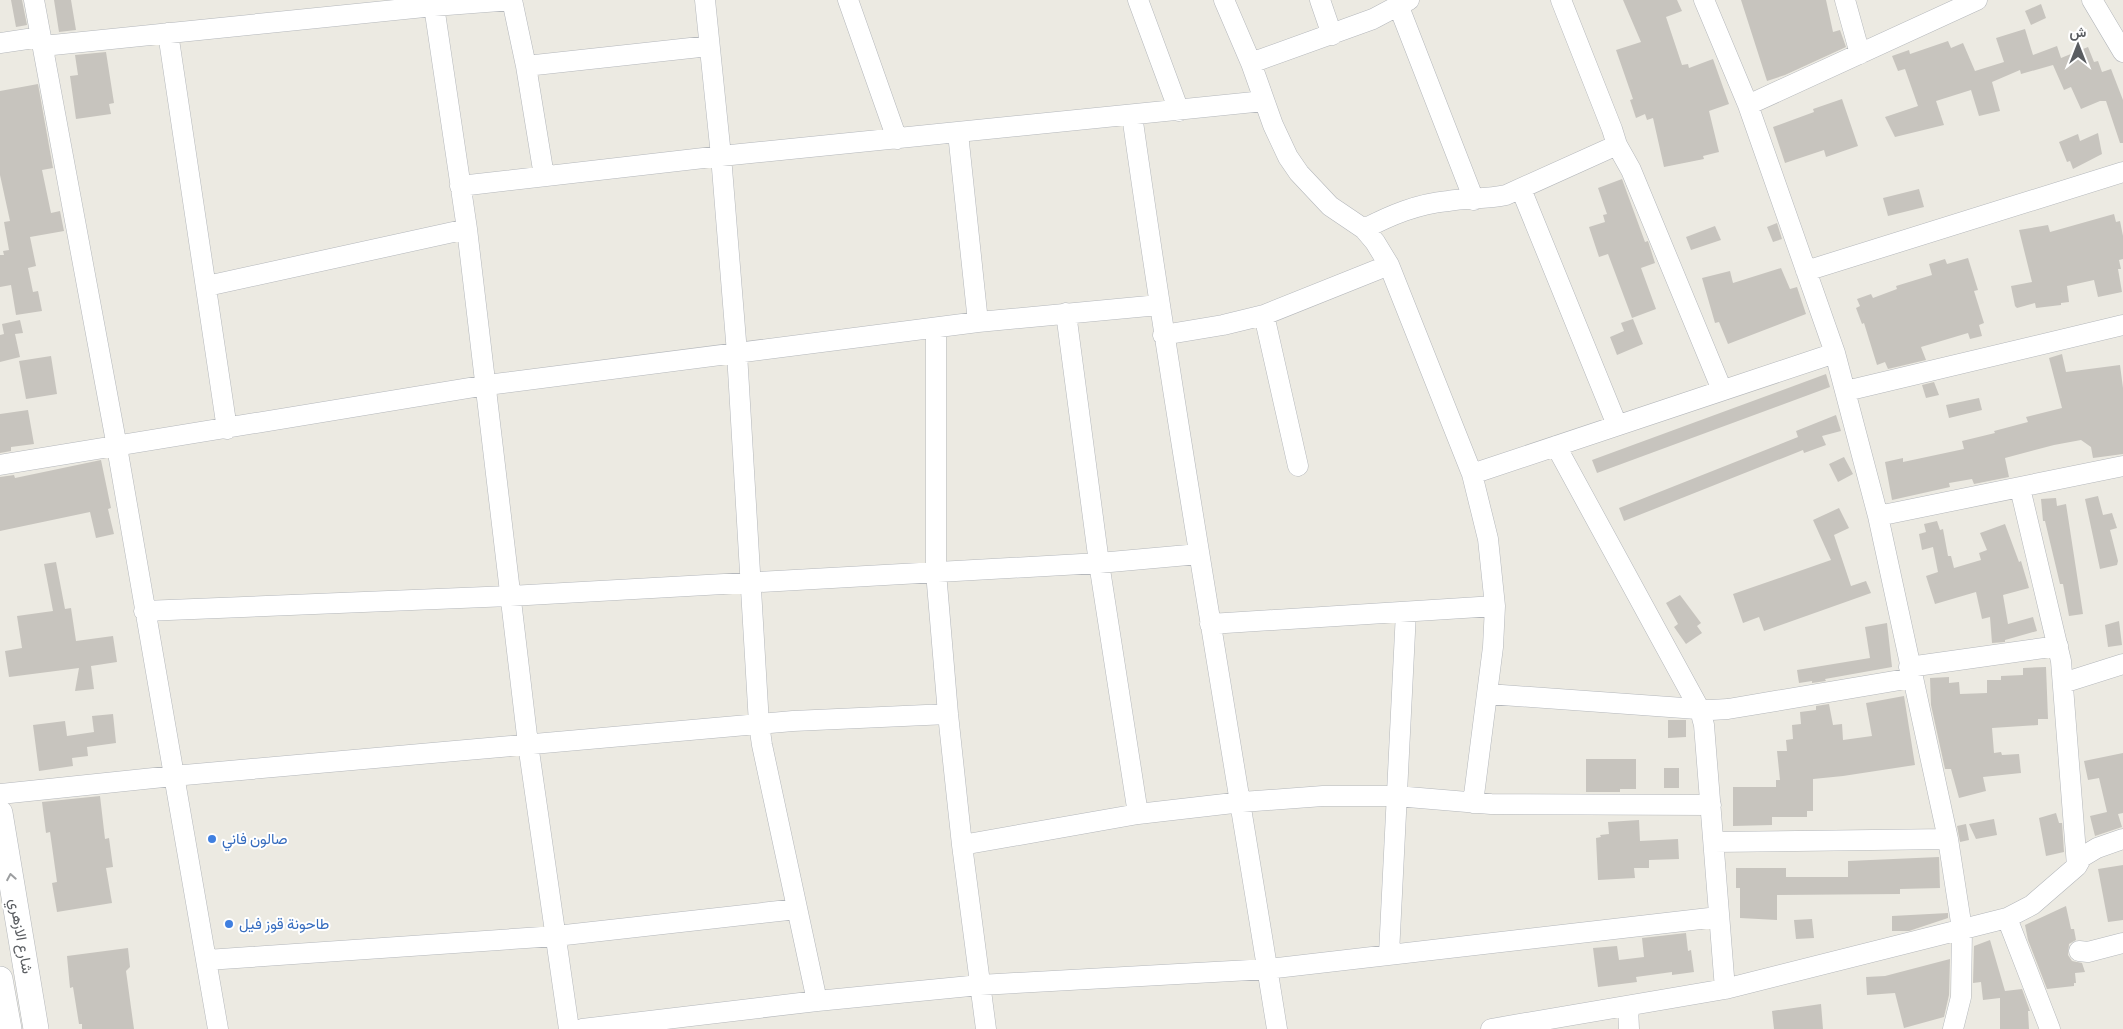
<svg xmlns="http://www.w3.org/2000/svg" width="2123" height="1029" font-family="'PT Sans Narrow',Vazirmatn,sans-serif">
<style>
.building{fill:#c7c4be}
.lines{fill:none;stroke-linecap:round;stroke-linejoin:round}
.minor-casing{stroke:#b4b7bb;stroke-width:21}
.tertiary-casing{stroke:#b4b7bb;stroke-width:26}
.minor{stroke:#fff;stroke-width:20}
.tertiary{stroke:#fff;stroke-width:25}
.oneway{stroke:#9c9ea0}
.shop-dot{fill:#3f7fe0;stroke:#fff;stroke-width:2}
.labels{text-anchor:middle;stroke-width:4;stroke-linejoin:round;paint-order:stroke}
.shop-label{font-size:15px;fill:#366cbe;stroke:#fff;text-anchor:start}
.street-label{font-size:15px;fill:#5a5d61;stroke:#fff}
</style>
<rect width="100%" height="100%" fill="#eceae2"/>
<path class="building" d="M11 0H22L27 25 16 27Z
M54 0H71L76 30 59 32Z
M1623 0H1677L1682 11 1666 17 1682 65 1688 64 1689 68 1713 59 1729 104 1709 111 1719 152 1703 156 1704 159 1664 167 1653 118 1647 120 1645 114 1636 118 1630 100 1633 99 1616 50 1641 42Z
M1741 0H1826L1833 32 1840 30 1846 47 1785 75 1767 81Z
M2041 4 2046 18 2031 25 2025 11Z
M2025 29 2033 55 2057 46 2061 58 2088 47 2094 62 2098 61 2102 72 2111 69 2123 100V143H2120L2106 101H2100L2081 109 2071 87 2064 90 2053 65 2021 74 2020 70 1992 82 2000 111 1979 116 1971 90 1936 101 1944 125 1895 137 1885 117 1918 106 1905 69 1898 71 1892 56 1909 50 1910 54 1948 41 1951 48 1963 43 1975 71 2004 62 1996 38Z
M106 52 114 103 109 104 111 114 76 119 70 76 78 75 75 55Z
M38 84 53 168 42 170 51 213 60 211 64 231 30 237 36 266 28 268 33 292 38 291 42 311 16 315 11 285 0 287V255H4L3 251 9 250 4 222 10 221 0 175V91Z
M1842 99 1858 146 1826 157 1824 150 1785 163 1773 127 1814 112 1813 109Z
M2098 133 2102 154 2073 169 2070 161 2067 162 2059 142 2078 134 2080 141Z
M1622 179 1645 242 1648 241 1655 263 1641 268 1656 309 1632 318 1608 254 1599 257 1589 227 1605 222 1603 215 1607 214 1598 188Z
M1919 189 1924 207 1888 216 1883 198Z
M2114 214 2116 222 2120 221 2123 236V259L2119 260 2121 269H2118L2122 292 2098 297 2094 280 2067 286 2069 302 2061 303V305L2036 308 2035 303 2017 308 2015 306 2011 286 2032 282 2019 230 2048 225 2050 232Z
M1777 223 1782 239 1773 242 1767 227Z
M1715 226 1721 240 1691 250 1686 237Z
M1968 258 1978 290 1974 291 1984 323 1979 325 1982 336 1970 339 1968 333 1921 347 1926 360 1888 369 1885 362 1877 365 1864 323 1862 324 1856 308 1860 306 1857 299 1871 294 1873 298 1897 289 1896 286 1932 275 1929 264 1945 259 1947 264Z
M1781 268 1790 289 1797 287 1806 314 1728 344 1719 322 1715 323 1702 278 1730 271 1733 283Z
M1633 319 1643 344 1617 355 1610 337 1624 331 1621 323Z
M20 320 23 333 15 334 20 357 0 362V335L4 334 2 324Z
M2062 354 2066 372 2120 365 2123 388V454L2093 458 2091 447 2081 440 2054 445 2005 458 2009 477 1974 484 1972 479 1949 483 1950 487 1892 500 1885 462 1903 458V462L1964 449 1962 441 1995 433 1994 431 2028 422 2026 417 2062 408 2049 358Z
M51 356 57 394 26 399 19 361Z
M1826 374 1830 387 1597 473 1592 460Z
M1934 382 1939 395 1926 398 1922 385Z
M1979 398 1982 410 1949 418 1946 405Z
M28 410 34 444 11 447V451L0 453V414Z
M1836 415 1841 431 1822 436 1826 445 1804 453 1803 450 1624 521 1619 508 1798 437 1796 431Z
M1844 457 1853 474 1838 482 1829 464Z
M101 460 111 508 108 509 114 534 96 538 90 512 0 531V477L14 475 15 478Z
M2098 496 2103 515 2112 513 2117 528 2110 530 2118 561 2117 565 2100 569 2085 499Z
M2056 498 2057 506 2066 504 2083 614 2069 616 2063 584H2060L2045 521H2043L2041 499Z
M1839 508 1849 528 1834 535 1851 586 1866 581 1871 593 1764 631 1759 617 1743 623 1733 594 1831 560 1813 520Z
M1937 521 1940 530 1943 529 1948 556H1951L1954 568 1981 560 1979 553 1987 550 1980 533 2005 524 2019 562 2021 561 2029 588 2003 595 2008 624 2033 617 2037 631 2005 640V642L1992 643 1990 617 1982 619 1976 592 1935 604 1926 576 1938 572 1933 547 1922 550 1919 534 1926 532 1924 524Z
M56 562 65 609 71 608 76 641 113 636 117 662 91 666 94 689 75 691 79 668 9 677 5 651 22 648 17 616 53 611 44 564Z
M1680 595 1701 623 1697 626 1702 633 1686 644 1674 627 1678 624 1666 603Z
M2119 621 2122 645 2108 647 2105 625Z
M1887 623 1892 667 1825 679 1826 681 1812 683V681L1799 683 1797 670 1870 658 1865 627Z
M2046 667 2048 719H2038V725L1992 728 1994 753 2001 752 2002 755 2019 754 2021 773 1983 777 1986 791 1959 798 1951 769H1945L1931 705 1930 678 1949 677V683L1959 682 1960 694 1987 693V680H2001V676L2023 675V668Z
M1904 696 1915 765 1843 776 1813 779V811H1807V817H1772V825L1733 826V787H1776V780H1780L1777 751H1787L1786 740 1793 739 1792 725 1801 724 1800 712 1816 710V706L1829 704 1833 725 1842 724 1843 740 1872 736 1866 703Z
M113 714 116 743 87 747 88 756 72 758 73 766 39 771 33 725 65 721 67 736 94 732 92 716Z
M1668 720H1686V737L1668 738Z
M2123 753V813L2118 814 2122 827 2095 836 2090 816 2107 812 2099 778 2088 780 2084 761Z
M1586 759H1636V789H1620V792H1586Z
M1664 768H1679V788H1664Z
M100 796 105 839 109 838 113 867 106 868 112 903 57 912 52 883 57 882 50 832 46 833 42 802Z
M2056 813 2059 823H2062L2064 852 2046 856 2039 818Z
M1994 819 1997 835 1976 839 1969 824Z
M1639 820 1640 841 1678 839 1679 859 1649 860V868H1634L1635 878 1598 880 1596 838 1601 837 1600 835 1609 834 1608 822Z
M1966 824 1969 840 1960 842 1957 826Z
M1939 857 1940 888 1900 889V894L1777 895V920L1740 918V888H1736V868H1786V877H1848V861Z
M2123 865V920L2108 922 2098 869Z
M2066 906 2071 929H2074L2076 940 2069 944 2068 955 2072 961 2082 963 2085 972 2075 973 2076 983H2074V986L2047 989 2028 940 2025 925Z
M1948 913V918L1909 931H1892V916Z
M1812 919 1814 938 1796 939 1794 920Z
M1686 933 1688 951 1691 950 1694 972 1672 975V972L1636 977 1637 982 1598 987 1593 948 1617 946 1619 960 1644 957 1642 938Z
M1990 940 2005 991 2022 989 2030 1011H2028L2029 1029H2000V998L1983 1000 1981 982 1973 983 1974 946Z
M128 948 130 967 126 971 134 1029H82V1024H79L73 987 70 988 67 956Z
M1950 959 1949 995 1944 1017 1904 1028 1895 993 1867 995 1866 977 1885 976Z
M1821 1004 1823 1029H1774L1772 1011Z"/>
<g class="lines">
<g class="minor-casing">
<path id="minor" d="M34 0 117 447 218 1029
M512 0 526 66 544 176
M705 0 721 156 737 353 759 724 762 745 817 1001
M848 0 897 139
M1138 0 1179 111
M1224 0 1251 63 1273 125 1288 157 1299 173 1330 206 1364 229 1375 242 1389 265 1472 474 1488 539 1495 606 1493 647 1473 803
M1320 0 1332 35
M1561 0 1612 129 1617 145 1631 170 1722 390
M1704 0 1748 105 1835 353 1878 516 1948 839 1962 929 1961 997 1953 1029
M1845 0 1860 54
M2092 0 2123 52
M434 6 467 229 528 744 569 1029
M1399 7 1474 200
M168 33 227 429
M0 43 41 37
M43 46 434 6 512 0
M1251 63 1373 19 1409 0
M526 66 709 46
M1748 105 1977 0
M1132 115C1175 420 1228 724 1277 1029
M958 133 978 322
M460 186 721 156 1264 101
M1521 189 1617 425
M1364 229C1391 215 1417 204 1448 201 1468 198 1487 199 1506 195L1617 145
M1806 271 2123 172
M207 286 467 229
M1066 313 1099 563 1138 814
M1264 315 1298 466
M936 328V572L948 714 962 845 986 1029
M1163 335 1223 325 1264 315 1389 265
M1846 391 2123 325
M1556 446 1700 710 1704 725 1725 989
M0 465 487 385 978 322 1159 305
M1472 474 1835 353
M2020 488 2061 661 2077 866
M1878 516 2123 466
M144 611 510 596 1099 563 1199 554
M1210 624 1495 606
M1909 667 2058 646
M2063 683 2123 664
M1488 694 1711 710 1728 709 1912 678
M0 794 173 776 793 721 948 714
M1714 842 1948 839
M962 845 1138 814 1242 802 1323 796H1396L1491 804 1711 805
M2007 918 2050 1029
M2079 951 2088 952 2123 943
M1389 954 1406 612
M207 960 556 936 797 909
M1628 1007 1629 1029
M582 1029 817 1001 980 985 1268 969 1718 917
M1491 1029 1725 989 2007 918 2032 905 2077 866 2082 857 2097 848 2123 839"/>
</g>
<g class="tertiary-casing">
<path id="tertiary" d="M0 813 36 1029
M0 979 9 1029"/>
</g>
<use href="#minor" class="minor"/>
<use href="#tertiary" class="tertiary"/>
</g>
<defs><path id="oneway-chevron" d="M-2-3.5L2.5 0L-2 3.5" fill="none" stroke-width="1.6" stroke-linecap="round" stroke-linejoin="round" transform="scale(1.25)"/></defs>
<use class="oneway" href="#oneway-chevron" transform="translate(11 877) rotate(-100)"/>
<g class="shop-dot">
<circle cx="212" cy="839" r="5"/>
<circle cx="229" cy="924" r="5"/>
</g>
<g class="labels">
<g class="shop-label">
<text x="222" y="844">صالون فاني</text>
<text x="239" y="929">طاحونة قوز فيل</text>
</g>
<g class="street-label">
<text transform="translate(21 936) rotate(80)" y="5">شارع الازهري</text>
</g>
</g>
<g transform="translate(2078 45)" stroke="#ffffff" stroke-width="4" paint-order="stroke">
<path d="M0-4L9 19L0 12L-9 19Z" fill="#5a5d61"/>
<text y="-8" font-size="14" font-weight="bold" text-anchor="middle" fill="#5a5d61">ش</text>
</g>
</svg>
